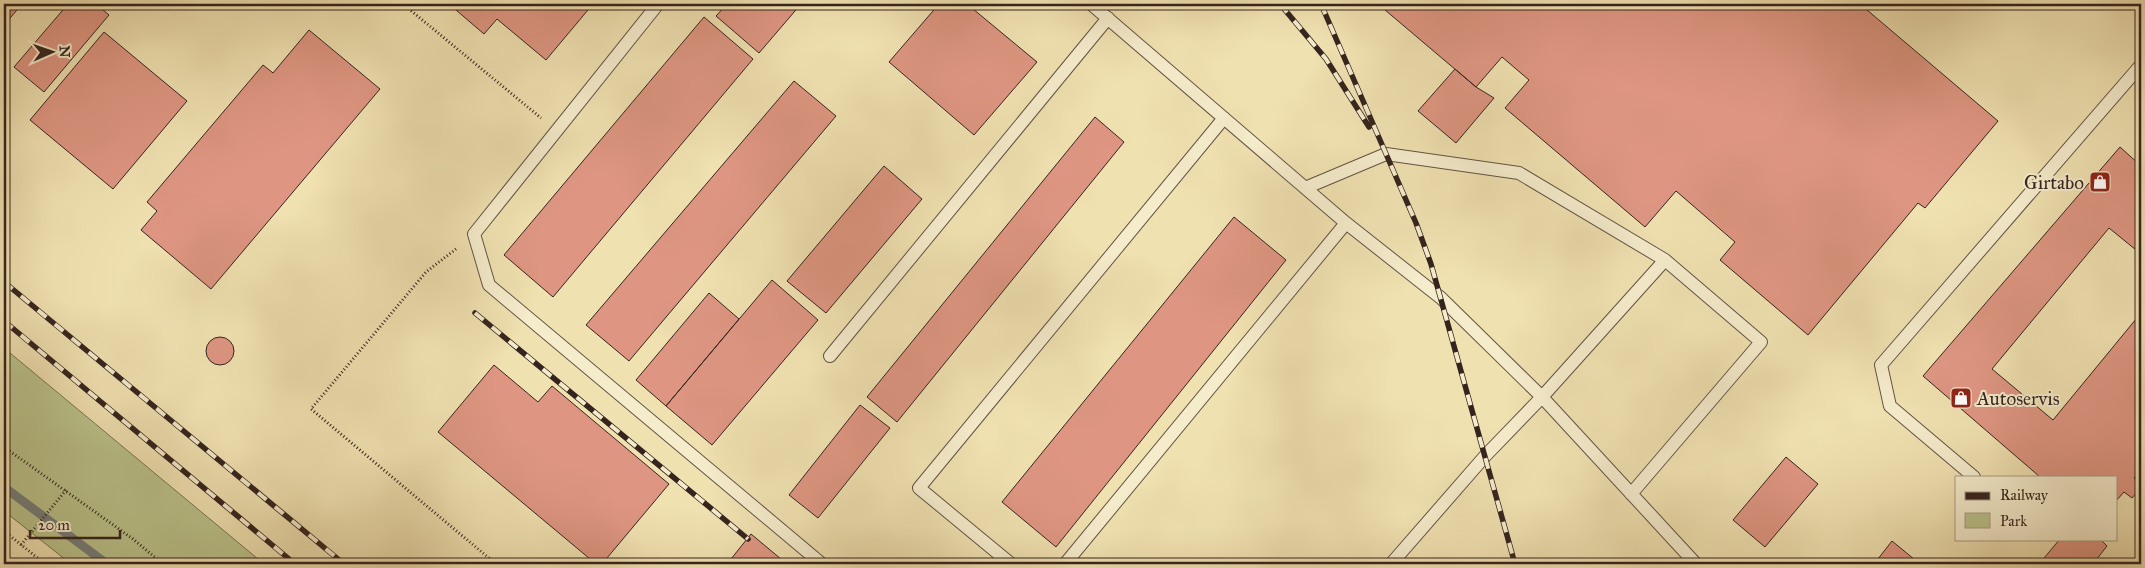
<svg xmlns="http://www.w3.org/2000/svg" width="2145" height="568" font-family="'IM FELL Great Primer',serif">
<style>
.green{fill:#bac28b;stroke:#787354}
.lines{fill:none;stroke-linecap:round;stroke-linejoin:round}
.stream{stroke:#767e7a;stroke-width:9}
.building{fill:#de9682;stroke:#35241e}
.lane-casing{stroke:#645343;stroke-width:14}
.path{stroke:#35241e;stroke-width:3;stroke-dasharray:1 2.5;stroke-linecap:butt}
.lane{stroke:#f5eccc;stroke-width:12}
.rail-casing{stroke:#35241e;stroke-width:5.5}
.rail{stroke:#f5eccc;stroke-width:4;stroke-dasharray:11;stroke-linecap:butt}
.labels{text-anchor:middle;stroke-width:4;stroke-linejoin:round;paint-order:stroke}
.poi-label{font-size:19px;fill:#35241e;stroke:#f5eccc;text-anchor:end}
</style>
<rect width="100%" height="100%" fill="#f0e1b1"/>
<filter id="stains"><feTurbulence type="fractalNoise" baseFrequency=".004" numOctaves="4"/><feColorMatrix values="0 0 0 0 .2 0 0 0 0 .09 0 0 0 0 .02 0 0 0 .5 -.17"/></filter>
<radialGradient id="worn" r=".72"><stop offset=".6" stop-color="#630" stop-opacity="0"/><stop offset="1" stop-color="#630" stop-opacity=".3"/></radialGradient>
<path class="green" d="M4 348 264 564H71L4 511Z"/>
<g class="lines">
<path class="stream" d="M4 487 107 564"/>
</g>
<path class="building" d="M4 4H22L5 24 4 23Z
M68 4H96L109 15 44 92 14 67Z
M449 4H593L546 60 497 19 484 34Z
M727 4H801L759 53 716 16Z
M939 4H967L1037 62 974 135 889 62Z
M1378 4H1860L1998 121 1925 208 1918 203 1808 335 1720 260 1735 242 1676 191 1645 227 1505 108 1529 80 1502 57 1476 87Z
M704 17 753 59 553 297 504 255Z
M309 30 380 89 211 289 141 230 157 211 147 202 263 65 273 73Z
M104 32 187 101 113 189 30 120Z
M1455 69 1476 87 1494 98 1456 143 1418 111Z
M794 81 836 116 629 361 586 325Z
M1095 117 1124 142 897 422 867 397Z
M2120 147 2141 166V254L2109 228 1992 369 2053 420 2141 313V470L2134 478 2141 485V488L2132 498 2124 492 2116 501V477H2040L1923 376Z
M884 166 922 199 826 313 787 281Z
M1234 217 1286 260 1056 547 1002 502Z
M772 280 818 320 712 445 666 406Z
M709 293 739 319 666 406 636 380Z
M206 351a14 14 0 1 1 28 0a14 14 0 1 1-28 0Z
M494 365 538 402 552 386 669 484 602 564H596L438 432Z
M860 405 890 428 818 518 789 495Z
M1786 457 1818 484 1765 547 1733 520Z
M751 534 787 564H727Z
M2060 539H2100L2107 546 2093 564H2039Z
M1892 541 1920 564H1874Z"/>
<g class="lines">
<g class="lane-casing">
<path id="lane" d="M658 4 474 234 489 285 822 564
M1091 4 1346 223 1441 298 1542 397 1696 564
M1305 188 1386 154 1519 173 1665 260 1761 342 1631 494
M830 356 1108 18
M1974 477 1890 406 1881 365 2141 65
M1011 564 919 488 1224 118
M1065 564 1346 223
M1391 564 1486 455 1542 397 1665 260"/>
</g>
<path class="path" d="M403 4 541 118
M456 249 426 272 311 409 496 564
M4 447 133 539 163 564
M4 531 45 564
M21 545 66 490"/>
<use href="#lane" class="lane"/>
<g class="rail-casing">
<path id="rail" d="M1280 4 1326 59 1369 127
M1321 4 1416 223 1431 264 1515 564
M4 282 344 564
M475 313 748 539
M4 321 295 564"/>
</g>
<use href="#rail" class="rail"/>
</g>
<defs>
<g id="shop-square" transform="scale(1.125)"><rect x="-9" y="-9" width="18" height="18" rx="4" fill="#8f2418" stroke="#f5eccc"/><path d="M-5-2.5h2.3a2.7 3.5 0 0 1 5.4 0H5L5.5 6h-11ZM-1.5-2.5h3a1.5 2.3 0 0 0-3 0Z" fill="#fff"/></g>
</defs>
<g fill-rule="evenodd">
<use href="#shop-square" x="2100" y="182"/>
<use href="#shop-square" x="1961" y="398"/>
</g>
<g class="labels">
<g class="poi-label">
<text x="2084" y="189">Girtabo</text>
<text x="1977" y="405" text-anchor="start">Autoservis</text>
</g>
</g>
<rect width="2145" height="568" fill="none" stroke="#f0e1b1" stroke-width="20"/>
<rect x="5" y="5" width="2135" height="558" fill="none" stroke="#35241e" stroke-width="2.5"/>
<rect x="10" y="10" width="2125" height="548" fill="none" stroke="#35241e"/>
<rect x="1955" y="476" width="162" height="65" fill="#f5eccc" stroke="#a89c86"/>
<rect x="1965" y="492" width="25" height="8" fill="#35241e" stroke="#a89c86"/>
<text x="2000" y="500" font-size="15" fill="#35241e">Railway</text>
<rect x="1965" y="513" width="25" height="15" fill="#bac28b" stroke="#a89c86"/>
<text x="2000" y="526" font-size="15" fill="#35241e">Park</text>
<g transform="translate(52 52) rotate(88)" stroke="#f5eccc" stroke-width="4" paint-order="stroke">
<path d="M0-4L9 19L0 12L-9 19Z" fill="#35241e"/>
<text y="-8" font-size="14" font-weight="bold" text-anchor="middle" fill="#35241e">N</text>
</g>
<path d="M30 530v8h90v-8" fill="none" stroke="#35241e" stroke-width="2.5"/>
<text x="38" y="530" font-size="15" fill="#35241e" stroke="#f5eccc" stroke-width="4" paint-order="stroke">20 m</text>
<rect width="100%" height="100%" filter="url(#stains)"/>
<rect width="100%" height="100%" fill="url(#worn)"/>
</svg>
